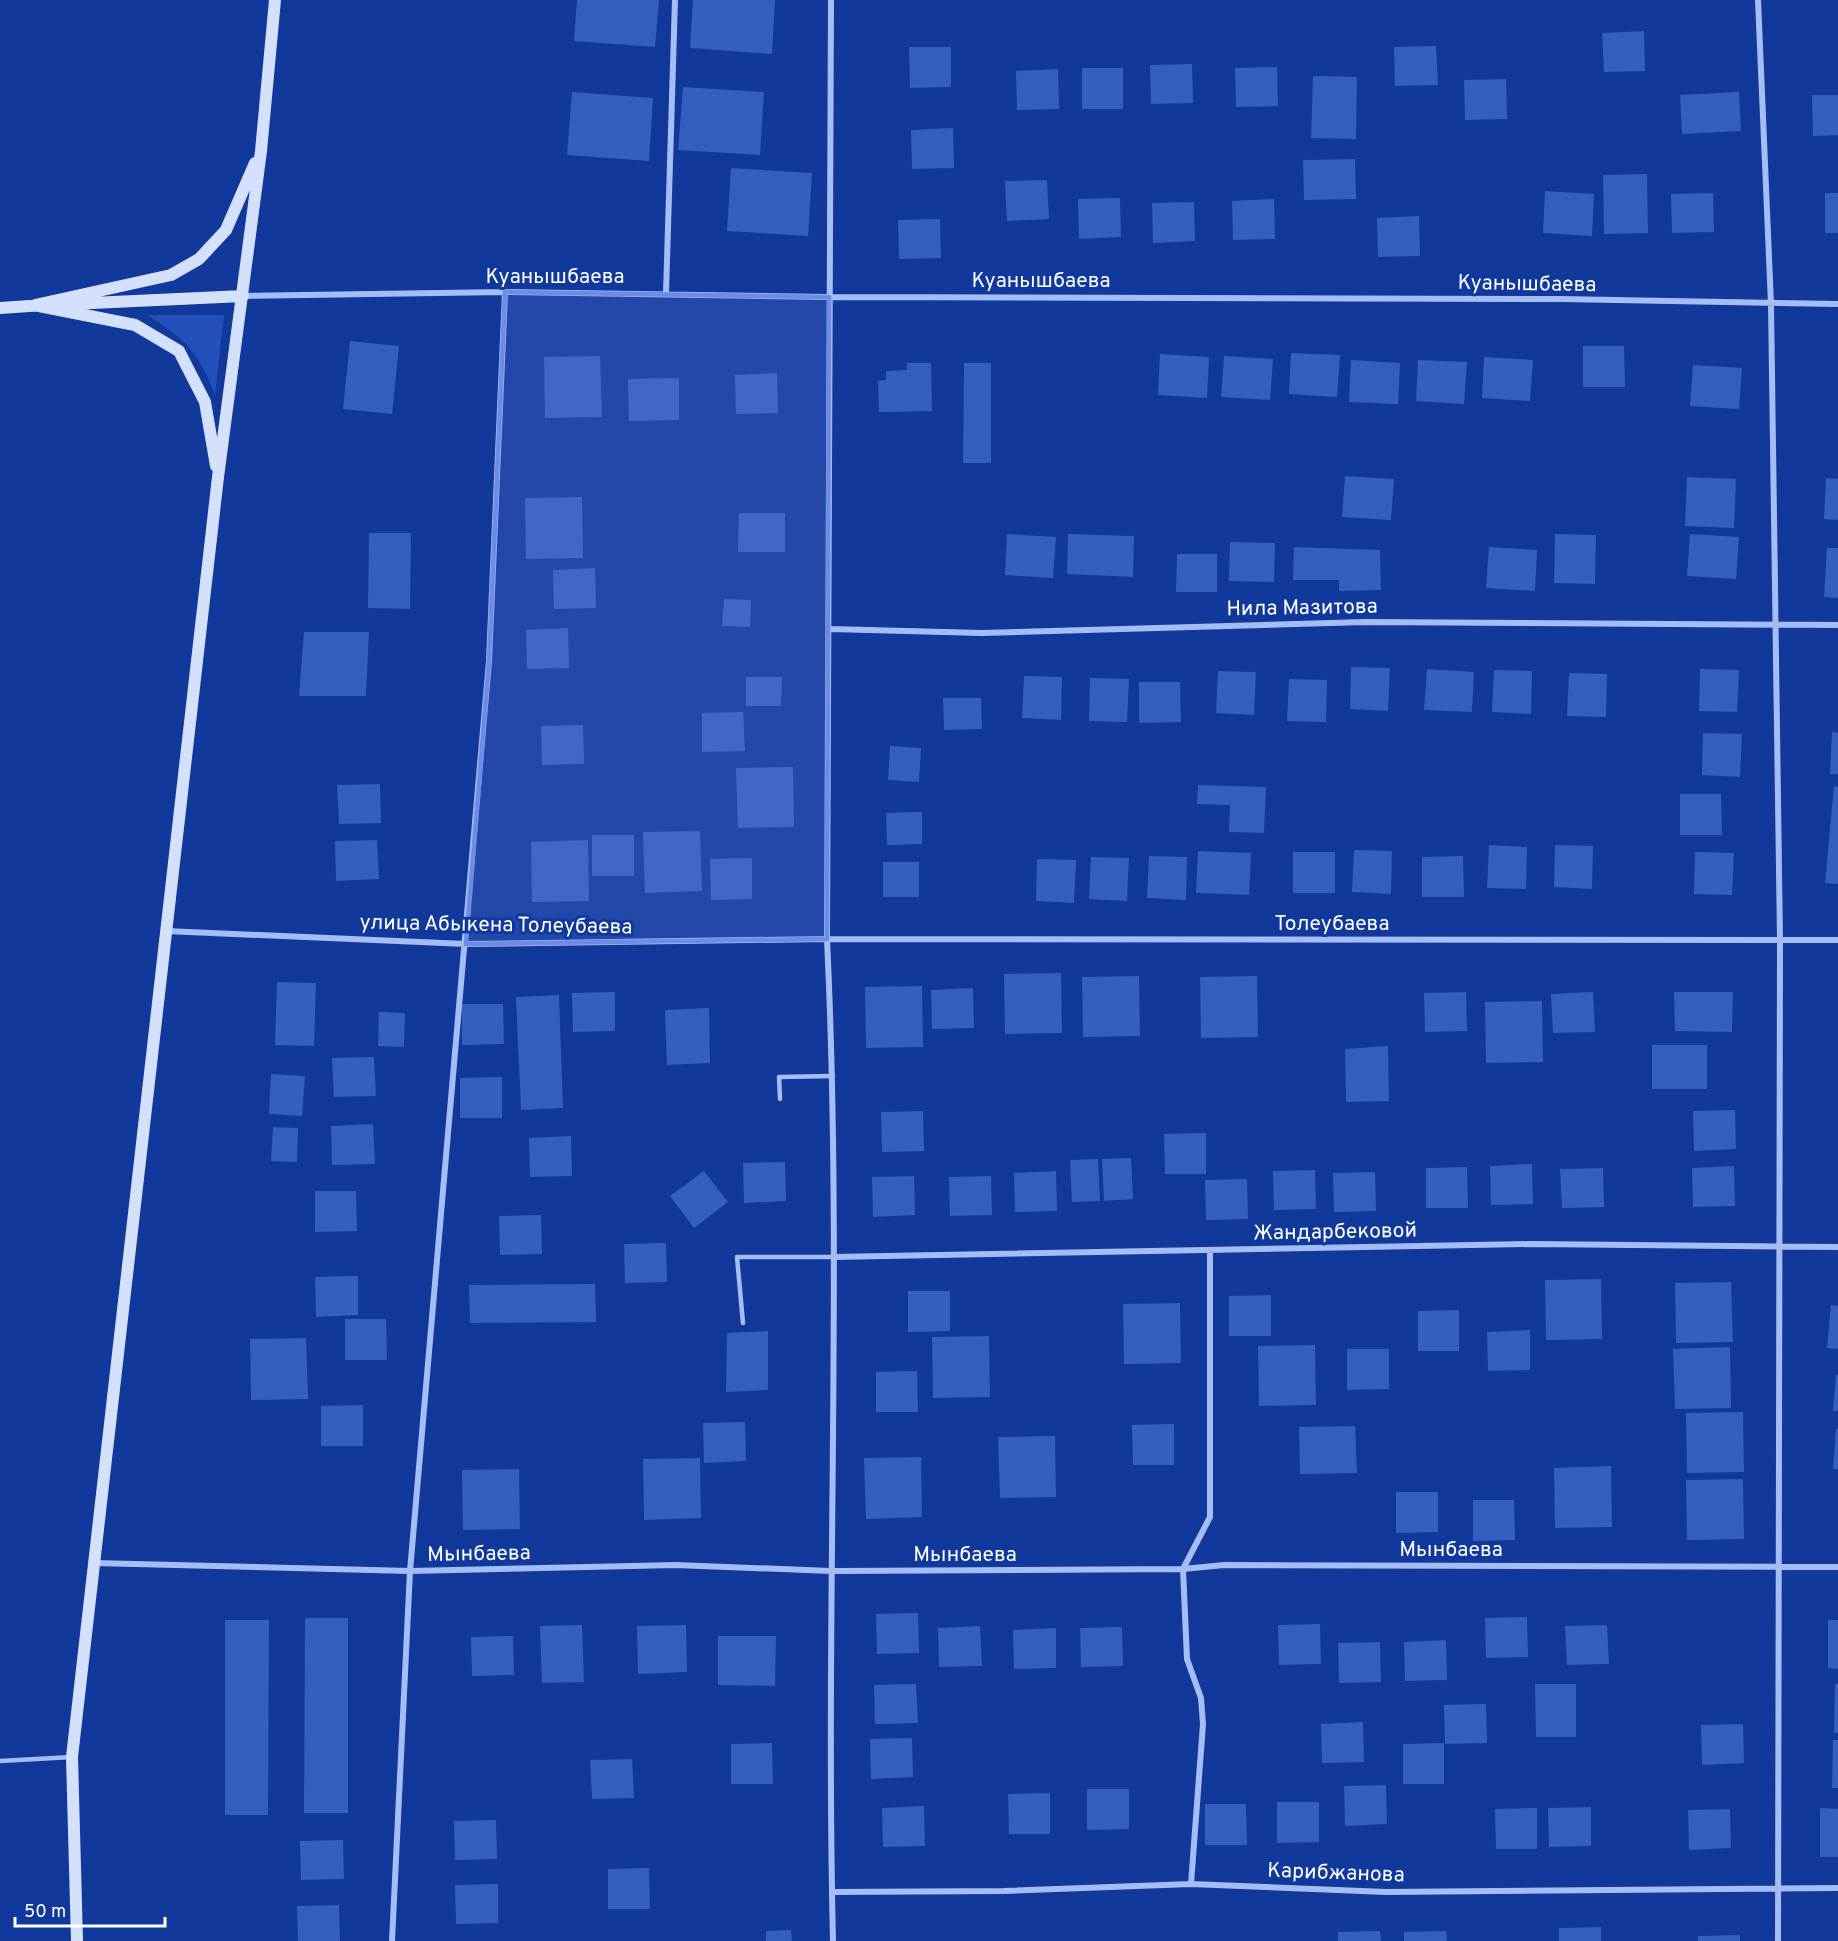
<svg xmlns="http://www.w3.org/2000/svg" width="1838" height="1941" font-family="Overpass,sans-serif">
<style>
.green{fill:#2350ba}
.building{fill:#355ec1}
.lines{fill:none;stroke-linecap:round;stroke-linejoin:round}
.service{stroke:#a5bcf4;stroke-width:4.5}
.minor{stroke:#a5bcf4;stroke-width:6}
.secondary{stroke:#d5e0fd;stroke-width:12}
.marked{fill:#6c8ce6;fill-opacity:0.2;stroke:#6c8ce6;stroke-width:4.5;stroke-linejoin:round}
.labels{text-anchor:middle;stroke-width:6;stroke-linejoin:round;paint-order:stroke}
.street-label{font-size:21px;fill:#fff;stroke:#11389b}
</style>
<rect width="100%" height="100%" fill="#11389b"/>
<path class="green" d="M147 315H224L215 395C199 352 185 339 147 315Z"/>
<path class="building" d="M577 0H659L655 47 574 41Z
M693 0H775L772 54 690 48Z
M1644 31 1645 71 1604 72 1602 33Z
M1436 46 1438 85 1395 86 1394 47Z
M909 47H951V87L910 88Z
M1192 64 1193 103 1151 104 1150 65Z
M1277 67 1278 106 1236 107 1235 68Z
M1082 68H1123V109H1082Z
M1058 69 1059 109 1017 110 1016 71Z
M1313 76 1357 77 1356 139 1311 138Z
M1506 79 1507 119 1465 120 1464 80Z
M683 87 764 92 760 155 678 150Z
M572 92 653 98 649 161 567 155Z
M1739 92 1741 131 1682 134 1680 95Z
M1812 95H1838V135L1813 136Z
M953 128 954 168 912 169 911 130Z
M1355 159 1356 199 1304 200 1303 160Z
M731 168 812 173 808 236 727 231Z
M1647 174 1648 233 1604 234 1603 175Z
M1047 180 1049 219 1007 221 1005 181Z
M1545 191 1594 194 1592 236 1543 233Z
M1713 193 1714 232 1672 233 1671 194Z
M1825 193H1838V233H1825Z
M1120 198 1121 237 1079 239 1078 199Z
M1274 199 1275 239 1233 240 1232 201Z
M1194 202 1195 241 1153 243 1152 203Z
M1419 216 1420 256 1378 257 1377 218Z
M940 219 941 258 899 259 898 220Z
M350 341 399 346 392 414 343 409Z
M1583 346H1624L1625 387H1583Z
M1291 353 1340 355 1337 397 1289 394Z
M1160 354 1209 357 1207 398 1158 395Z
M600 356 602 417 545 418 544 357Z
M1224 356 1273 359 1270 400 1221 397Z
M1484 357 1533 360 1530 401 1482 398Z
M1351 360 1400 363 1398 404 1349 402Z
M1418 360 1467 362 1464 404 1416 401Z
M907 363H931L932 411 879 412 878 381 886 380V371L907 370Z
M964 363H991V463H963Z
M1693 365 1742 368 1739 409 1690 406Z
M777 373 778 413 736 414 735 375Z
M679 378V420L629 421 628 379Z
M1345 476 1394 479 1391 520 1342 517Z
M1687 477 1736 479 1734 528 1685 526Z
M1826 478 1838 479V520L1824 519Z
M582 497 583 558 526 559 525 498Z
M739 513H785V552H738Z
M369 533H411L410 609 368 608Z
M1007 534 1056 537 1053 578 1005 575Z
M1068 534 1134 536 1133 577 1067 574Z
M1555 534 1596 535 1595 584 1554 583Z
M1690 534 1739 537 1736 579 1687 576Z
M1230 542 1275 543 1274 582 1229 581Z
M1294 547 1380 550 1381 590 1339 591V580H1293Z
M1489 547 1537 550 1535 591 1486 588Z
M1827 548H1838V598L1824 597Z
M1177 554H1217V592H1176Z
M595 568 596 608 554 609 553 570Z
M724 599 751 600 750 627 722 626Z
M568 628 569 668 527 669 526 630Z
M304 632H369L366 696H299Z
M1351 667 1390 668 1388 711 1350 709Z
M1427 669 1474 672 1472 712 1424 710Z
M1700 669 1739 670 1737 712 1699 711Z
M1494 670 1532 671 1531 714 1492 712Z
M1218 671 1256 672 1254 715 1216 713Z
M1569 673 1607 674 1606 717 1567 716Z
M1024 676 1062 677 1061 720 1022 718Z
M746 677H782L781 706H746Z
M1090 678 1129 679 1127 722 1089 721Z
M1289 679 1327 680 1326 722 1287 721Z
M1139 682H1180L1181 722 1139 723Z
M943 698H981L982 729 944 730Z
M743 712 745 751 702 752V713Z
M583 725 584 764 542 765 541 726Z
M1832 732 1838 733V774H1830Z
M1703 733 1742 734 1740 777 1702 775Z
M890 746 921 748 919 782 888 780Z
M793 767 794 827 738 828 736 768Z
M380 784 381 823 339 824 337 785Z
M1198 785 1266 787 1264 833 1229 832 1230 805 1197 804Z
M1834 786 1838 787V884L1825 883Z
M1680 794H1721L1722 835H1680Z
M922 812V844L887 845 886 813Z
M700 831 702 891 645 893 643 832Z
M592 835H634V876H592Z
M377 840 379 879 336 881 335 841Z
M588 840 589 901 532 902 531 842Z
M1489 845 1527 847 1526 889 1487 888Z
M1555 845 1593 846 1592 889 1554 887Z
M1354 850 1392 851 1391 894 1352 892Z
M1198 851 1251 853 1249 895 1196 893Z
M1293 852H1335V893H1293Z
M1695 852 1734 853 1732 895 1694 894Z
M1149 856 1187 857 1186 900 1147 898Z
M1463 856 1464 897H1422V857Z
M1091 857 1129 858 1127 901 1089 899Z
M752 858V899L711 900 710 859Z
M1037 859 1076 860 1074 903 1036 901Z
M883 862H919V897H883Z
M1061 973 1062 1033 1005 1034 1004 974Z
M1139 976 1140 1036 1083 1037 1082 977Z
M1257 976 1258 1037 1201 1038 1200 977Z
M277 982 316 983 314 1046 275 1045Z
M922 986 923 1047 866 1048 865 987Z
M973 988 974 1028 932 1029 931 990Z
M615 992V1031L573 1032 572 993Z
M1466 992 1467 1031 1425 1032 1424 993Z
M1593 992 1595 1032 1553 1033 1551 994Z
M1674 992H1733L1732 1032 1675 1031Z
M559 995 563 1108 521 1110 516 997Z
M1542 1001 1543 1062 1486 1063 1485 1002Z
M462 1004H503L504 1044 462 1045Z
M709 1008 710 1063 667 1065 665 1010Z
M379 1012 405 1013 404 1047 378 1046Z
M1652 1045H1707V1089H1652Z
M1388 1046 1389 1101 1346 1102 1345 1049Z
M374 1057 376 1096 334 1097 332 1058Z
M271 1074 305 1076 302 1116 269 1114Z
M502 1077V1118H460V1078Z
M1735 1110 1736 1149 1694 1151 1693 1111Z
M923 1111 924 1151 882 1152 881 1112Z
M373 1124 375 1164 332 1165 331 1126Z
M273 1127 298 1128 297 1162 271 1161Z
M1206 1133V1174H1165L1164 1134Z
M571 1136 572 1176 530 1177 529 1138Z
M1131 1158 1133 1199 1104 1201 1102 1159Z
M1098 1159 1100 1201 1072 1202 1070 1160Z
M785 1162 786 1201 744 1203 743 1163Z
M1532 1164 1533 1204 1491 1205 1490 1166Z
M1734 1166 1735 1206 1693 1207 1692 1168Z
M1467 1167 1468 1208H1426V1168Z
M1603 1168 1604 1207 1562 1208 1560 1169Z
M1315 1170 1316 1209 1274 1210 1273 1171Z
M704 1171 728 1202 694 1228 670 1196Z
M1056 1171 1057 1211 1015 1212 1014 1173Z
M1375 1172 1376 1211 1334 1212 1333 1173Z
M914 1176 915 1215 873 1217 872 1177Z
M991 1176 992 1215 950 1216 949 1177Z
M1247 1179 1248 1219 1206 1220 1205 1180Z
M315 1191H356L357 1231 315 1232Z
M541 1215 542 1254 500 1255 499 1216Z
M666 1243 667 1282 625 1283 624 1244Z
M358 1276V1315L316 1317 315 1277Z
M1601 1279 1602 1339 1546 1340 1545 1280Z
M1731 1282 1733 1342 1676 1343 1675 1283Z
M595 1284 596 1322 470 1323 469 1285Z
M908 1291H950V1331L908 1332Z
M1271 1295V1336H1229V1296Z
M1180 1303 1181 1363 1124 1364 1123 1304Z
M1831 1305 1838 1306V1349L1827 1348Z
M1459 1310V1351H1418V1311Z
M345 1319H386L387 1360H345Z
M1530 1330V1370L1488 1371 1487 1332Z
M768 1331V1390L726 1392 727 1333Z
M989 1336 990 1397 933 1398 932 1337Z
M306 1338 308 1399 251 1400 250 1339Z
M1315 1345 1316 1405 1259 1406 1258 1346Z
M1730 1347 1731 1408 1675 1409 1673 1349Z
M1347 1349H1389V1389L1347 1390Z
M917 1371 918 1412H876V1372Z
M1836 1375H1838V1411H1833Z
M363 1405V1446H321V1406Z
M1743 1412 1744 1472 1687 1473 1686 1413Z
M745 1422 746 1461 704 1463 703 1423Z
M1174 1424V1465H1133L1132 1425Z
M1355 1426 1357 1473 1300 1474 1299 1427Z
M1836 1429H1838V1469H1833Z
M1055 1436 1056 1497 1000 1498 998 1437Z
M921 1457 922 1517 866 1519 864 1458Z
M700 1458 701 1518 644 1520 643 1459Z
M1611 1466 1612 1527 1555 1528 1554 1468Z
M519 1469 520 1529 463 1530 462 1470Z
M1743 1479 1744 1539 1687 1540 1686 1480Z
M1396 1492H1438V1532L1396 1533Z
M1473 1500H1514L1515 1540 1473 1541Z
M918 1613 919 1653 877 1654 876 1614Z
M1527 1617 1528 1657 1486 1658 1485 1618Z
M305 1618H348V1813H304Z
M225 1620H269L268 1815H225Z
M1828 1620H1838V1669L1828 1668Z
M1320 1624 1321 1664 1279 1665 1278 1625Z
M582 1625 584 1682 542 1683 540 1626Z
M686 1625 687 1672 638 1674 637 1626Z
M1607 1625 1609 1664 1567 1665 1565 1626Z
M980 1626 982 1666 939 1667 938 1628Z
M1122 1627 1123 1666 1081 1667 1080 1628Z
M1056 1628V1668L1014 1669 1013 1630Z
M513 1636 514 1675 472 1676 471 1637Z
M718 1636H776L775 1686 718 1685Z
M1446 1640 1447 1680 1405 1681 1404 1642Z
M1380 1642 1381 1682 1339 1683 1338 1643Z
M916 1684 918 1723 875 1724 874 1685Z
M1535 1684H1576V1737H1536Z
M1835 1684H1838V1733H1834Z
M1486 1704 1487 1743 1445 1744 1444 1705Z
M1363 1722 1364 1762 1322 1763 1321 1724Z
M1743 1724 1744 1763 1702 1765 1701 1725Z
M912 1738 913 1777 871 1779 870 1739Z
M1833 1740H1838V1788H1832Z
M772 1743 773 1784H731V1744Z
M1444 1743V1784H1403V1744Z
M632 1759 634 1798 592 1799 590 1760Z
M1386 1785 1387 1824 1345 1826 1344 1786Z
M1087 1789H1129V1829L1087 1830Z
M1050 1793V1834H1009L1008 1794Z
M1277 1802H1319V1842L1277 1843Z
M1205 1804H1246L1247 1845H1205Z
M924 1806 925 1846 883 1847 882 1808Z
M1591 1807V1846L1549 1847 1548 1808Z
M1537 1808V1849H1496L1495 1809Z
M1820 1808 1838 1809V1857H1820Z
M1730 1809 1731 1848 1689 1850 1688 1810Z
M496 1820 497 1859 455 1860 454 1821Z
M343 1840 344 1879 301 1880 300 1841Z
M649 1868 650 1909H608V1869Z
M498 1884V1923L456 1924 455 1885Z
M339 1905 340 1941H298L297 1906Z
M1601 1927V1941H1559V1928Z
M791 1930 792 1941H766V1931Z
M1380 1931 1381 1941H1338V1932Z
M1446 1931 1447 1941H1404V1932Z
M1740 1935V1941H1698V1936Z"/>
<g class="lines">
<path class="service" d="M780 1099 779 1077 833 1076
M743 1323 737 1257H833
M0 1761 72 1757"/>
<path class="minor" d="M831 0 827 939C843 1273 825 1607 833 1941
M1758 0 1771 304 1780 941 1778 1941
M666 293 675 0
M243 296 505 292 829 297 1560 299 1838 304
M830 629 982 633 1365 622 1838 625
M166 931 466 944 827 939 1838 940
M833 1257 1532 1244 1838 1247
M94 1563 410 1571 676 1565 831 1571 1183 1569 1224 1565 1838 1567
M1191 1884 1203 1724 1201 1698 1187 1659 1183 1569 1210 1517V1250
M832 1892 1004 1891 1191 1884 1386 1892 1838 1888
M392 1941 410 1571 489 661 505 292"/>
<path class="secondary" d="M70 304 243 296
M35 305 171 275 199 259 226 230 255 163
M39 306 135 325 179 351 205 402 216 466
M0 308 44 305
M77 1941 72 1757 218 477 261 151 275 0"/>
</g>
<path class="marked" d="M505 292 829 297 827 939 466 944 489 661Z"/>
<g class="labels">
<g class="street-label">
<text x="555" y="283">Куанышбаева</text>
<text x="1041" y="287">Куанышбаева</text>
<text transform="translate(1527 283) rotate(1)" y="7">Куанышбаева</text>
<text transform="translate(1302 607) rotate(-1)" y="7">Нила Мазитова</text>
<text x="1332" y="930">Толеубаева</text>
<text transform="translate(496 924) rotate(1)" y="7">улица Абыкена Толеубаева</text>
<text transform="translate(1335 1231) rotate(-1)" y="7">Жандарбековой</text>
<text x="1451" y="1556">Мынбаева</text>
<text transform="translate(479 1553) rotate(-1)" y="7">Мынбаева</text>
<text x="965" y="1561">Мынбаева</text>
<text transform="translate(1336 1872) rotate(2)" y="7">Карибжанова</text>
</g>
</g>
<path d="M15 1917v9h150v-9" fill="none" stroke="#ffffff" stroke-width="3"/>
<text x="24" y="1917" font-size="18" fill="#ffffff" stroke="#11389b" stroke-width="4.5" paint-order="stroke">50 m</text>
</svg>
